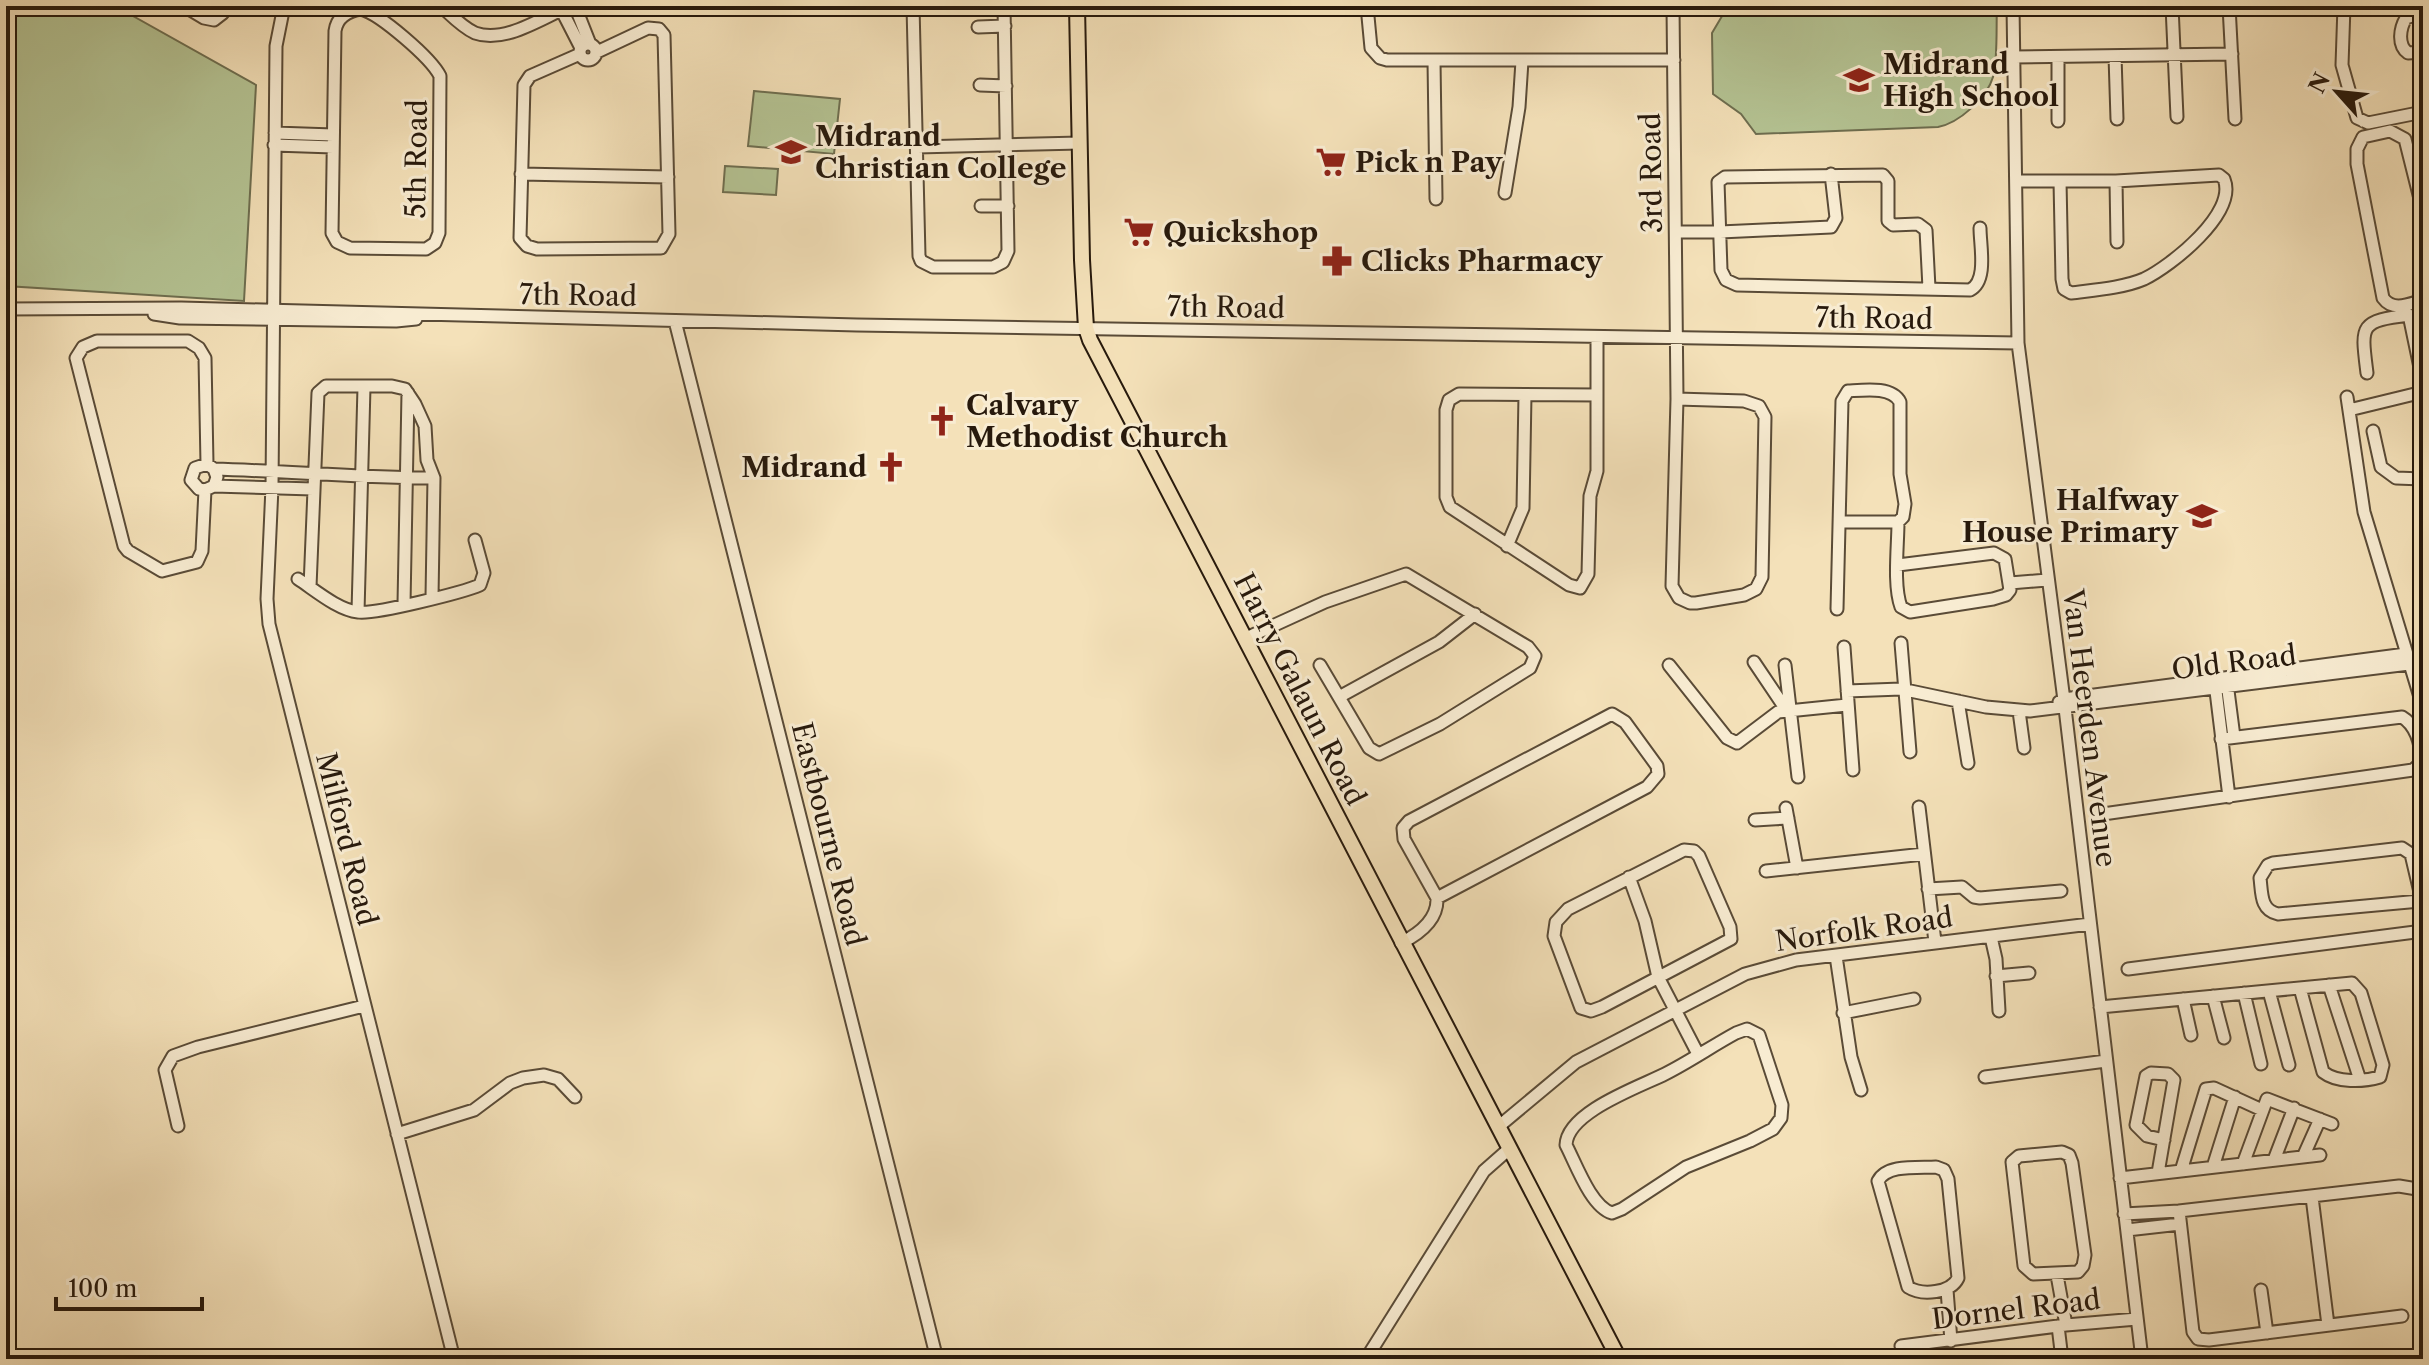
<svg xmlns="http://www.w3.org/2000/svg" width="2429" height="1365" font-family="'Libre Caslon Text',serif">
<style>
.green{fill:#b5c494;stroke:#6e6e50;stroke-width:2}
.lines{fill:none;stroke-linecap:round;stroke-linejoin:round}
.minor-casing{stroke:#5a4b37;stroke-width:15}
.major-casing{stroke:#27190c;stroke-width:18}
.minor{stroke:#f8ecd2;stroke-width:11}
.major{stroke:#f4e1b9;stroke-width:14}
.labels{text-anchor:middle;stroke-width:6;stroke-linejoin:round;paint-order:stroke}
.poi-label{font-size:28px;font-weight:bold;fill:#27190c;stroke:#f8ecd2;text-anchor:start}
.street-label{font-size:28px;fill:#27190c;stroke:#f8ecd2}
</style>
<rect width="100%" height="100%" fill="#f4e1b9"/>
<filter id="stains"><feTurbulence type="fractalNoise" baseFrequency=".0025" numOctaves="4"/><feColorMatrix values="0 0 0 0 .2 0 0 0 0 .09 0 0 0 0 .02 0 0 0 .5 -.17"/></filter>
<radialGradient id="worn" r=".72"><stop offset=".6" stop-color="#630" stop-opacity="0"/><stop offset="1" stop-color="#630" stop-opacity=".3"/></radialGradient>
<path class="green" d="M6 6H115L256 85 244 301 6 286Z
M1728 6H1997C1996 23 1998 61 1993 77 1987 98 1959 123 1938 127L1756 134 1741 114 1713 94 1712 33Z
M754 91 840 99 834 154 748 146Z
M725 166 778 169 776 195 723 192Z"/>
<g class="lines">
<g class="minor-casing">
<path id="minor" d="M184 6 204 18 214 20 223 13 225 6
M284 6 276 46 272 487 267 599 269 624 454 1359
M441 6C451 15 462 27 475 33 505 44 543 17 570 6
M575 6 590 44
M913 6 919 256 921 261 933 267H993L1003 262 1008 251 1004 6
M1367 6 1371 48 1380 58 1387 60H1674
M1673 6 1677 399 1672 586 1679 598 1690 603H1696L1744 595 1756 589 1762 577 1765 417 1759 406 1744 401 1677 399
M2013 6 2018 343 2065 708 2142 1359
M2172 6 2177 117
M2229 6 2235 119
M2344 6 2342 65 2357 118 2368 123 2423 112
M361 9C380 14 431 58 440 76L439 233 435 243 426 249 350 248 337 242 332 233 335 31C337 17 347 11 361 9Z
M561 9 581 48
M2423 12 2406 18C2400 28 2397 45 2408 53L2423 52
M978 27 1005 26
M580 52a8 8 0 1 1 16 0a8 8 0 1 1-16 0Z
M580 54 530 76 524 85 520 238 527 246 537 249 661 248 669 234 664 35 659 29 648 28 597 52
M2115 56 2117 119
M2014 57 2232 54
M2058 57V121
M1434 61 1436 199
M980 85 1006 86
M275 133 333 135
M274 145 333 147
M917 147 1080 143
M521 174 668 177
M2017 181H2116L2219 175 2224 179C2238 213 2171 266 2144 279 2123 288 2094 290 2071 293L2064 289 2062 279 2060 181
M2116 181 2117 242
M1505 193 1519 107 1522 61
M981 206H1008
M2423 211 2405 139 2390 131 2363 137 2357 149V164L2383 298C2393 312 2409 304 2423 300
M1676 232H1720L1831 227 1836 218 1831 174
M1929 288 1926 230 1918 224 1893 225 1888 221V181L1883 175 1725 177 1718 182 1721 270 1726 280 1737 285 1970 290C1988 281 1980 246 1980 228
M6 309 181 308 857 325 2018 343
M154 314 180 318 396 321 416 319
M675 321 937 1359
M1597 338V395
M2367 373C2361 325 2359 321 2409 315L2423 382
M1459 394 1597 395V471L1590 496 1588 574 1580 588 1569 585 1450 507 1446 497V410L1449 400Z
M2347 397 2364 512 2423 707
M2349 410 2423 392
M2373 431 2381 467 2396 478 2423 479
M214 469C288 471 361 478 434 478
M214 486 217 477 214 469 207 464 195 468 191 480 199 489 205 490 214 486 313 489
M205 490 202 551 197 562 162 571 128 551 124 546 76 358 83 347 97 341H188L199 348 205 358 207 464
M1840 522H1898
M1507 546 1523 508 1525 395
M298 579C315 590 338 610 358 612 374 615 464 592 480 585L484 573 475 540
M2010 583 2047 580
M310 587 318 393 326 386H392L405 389 415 404 425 426 427 460 434 478 432 597
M404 604 408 393
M1837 609 1842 401 1848 391C1864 390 1892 386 1900 402V474L1905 504 1903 517 1898 522C1898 546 1893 585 1901 607L1910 612 1993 599 2006 595 2010 590 2005 559 1994 553 1898 565
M358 612 364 387
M1244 639 1325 602 1406 574 1528 647 1535 656 1530 668 1440 724 1379 754 1369 748 1320 665
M1901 643 1910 752
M1844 647 1853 770
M1754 662 1787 711
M1669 665 1727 738 1737 743 1778 712 1847 705
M1785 665 1798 777
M2215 683 2229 797
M2227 683 2234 737
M1847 691 1901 689 1986 707 2030 711 2409 664
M1339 697 1439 642 1475 614
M1958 701 1968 763
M2059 702 2064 699 2406 654
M2019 711 2024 748
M1612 714 1625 722 1657 766 1658 774 1647 787 1437 898 1404 839 1403 828 1409 821Z
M1919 807 1935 942
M1786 808 1797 868
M2103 814 2413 770 2422 762C2421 746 2417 726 2402 717L2221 739
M1755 820 1788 818
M1684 850 1694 851 1699 856 1730 927 1731 939 1602 1007 1591 1011 1581 1008 1554 936 1556 922 1568 909Z
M1766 871 1924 854
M1629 877 1645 921 1658 977 1698 1054
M1928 889 1962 887 1974 897 1980 898 2061 891
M2420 901 2278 914C2260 910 2262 893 2260 878L2268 865 2273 863 2402 848 2411 854 2423 905
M1991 937 1996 959 1999 1011
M1401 943C1419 934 1438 920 1437 898
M1836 956 1851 1057 1861 1090
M2128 969 2423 931
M1996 976 2029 973
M2329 985 2360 1080
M2269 991 2289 1065
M2244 993 2261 1064
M2213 996 2224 1038
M2183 999 2191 1035
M2100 1007 2352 983 2361 993 2383 1065 2380 1077C2363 1082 2337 1083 2323 1072L2300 988
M1843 1013 1914 999
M1747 1029 1759 1035 1782 1105 1781 1118 1773 1129 1750 1141 1686 1167 1622 1209 1612 1213C1591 1207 1576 1164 1566 1145 1567 1112 1639 1087 1665 1074 1689 1062 1712 1046 1736 1033Z
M1985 1077 2106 1061
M178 1126 165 1070 173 1056 198 1047 364 1006
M1498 1127 1576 1062 1745 974 1796 960 2090 924
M397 1134 474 1110 510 1083 523 1078 544 1075 558 1079 575 1097
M2062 1152 2069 1155 2072 1163 2085 1255 2083 1266 2078 1272 2033 1274 2024 1266 2012 1162 2019 1156Z
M2303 1157 2320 1119
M2274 1160 2294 1108
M2243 1164 2267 1099 2332 1124
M1936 1167 1944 1170 1948 1179 1958 1278C1951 1293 1922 1296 1908 1287L1878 1181C1887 1164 1918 1168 1936 1167Z
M2213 1167 2235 1097
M2181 1171 2206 1089 2214 1088 2262 1110
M2158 1173 2174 1080 2168 1074 2151 1073 2146 1076 2136 1125 2147 1136 2164 1140
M2120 1178 2320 1155
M2312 1197 2328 1325
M2179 1211 2193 1332 2198 1339 2209 1340 2402 1316
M2124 1214 2179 1211 2399 1186 2417 1189
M2127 1230 2180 1224
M2057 1275 2066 1325
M1947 1290 1951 1341
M2261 1290 2267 1333
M2058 1326 2062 1359
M1901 1346 2066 1325 2137 1319
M1366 1359 1484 1171 1509 1149"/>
</g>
<g class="major-casing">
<path id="major" d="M1077 6 1082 260 1086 328 1090 340 1619 1359"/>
</g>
<use href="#minor" class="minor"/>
<use href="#major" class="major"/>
</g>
<defs>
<g id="school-bare" transform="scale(2.4)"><path d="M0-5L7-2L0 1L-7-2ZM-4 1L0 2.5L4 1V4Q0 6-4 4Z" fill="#8f2418" stroke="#f8ecd2" stroke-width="2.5" paint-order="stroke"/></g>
<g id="supermarket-bare" transform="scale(2.4)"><path d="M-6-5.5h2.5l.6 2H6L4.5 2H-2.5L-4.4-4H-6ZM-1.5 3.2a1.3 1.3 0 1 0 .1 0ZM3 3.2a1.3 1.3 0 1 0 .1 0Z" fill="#8f2418" stroke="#f8ecd2" stroke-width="2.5" paint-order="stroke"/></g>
<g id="pharmacy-bare" transform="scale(2.4)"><path d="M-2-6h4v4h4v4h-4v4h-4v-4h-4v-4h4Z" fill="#8f2418" stroke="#f8ecd2" stroke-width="2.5" paint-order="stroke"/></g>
<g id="church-bare" transform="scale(2.4)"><path d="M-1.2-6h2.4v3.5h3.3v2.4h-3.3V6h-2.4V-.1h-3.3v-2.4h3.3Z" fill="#8f2418" stroke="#f8ecd2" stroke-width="2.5" paint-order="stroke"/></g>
</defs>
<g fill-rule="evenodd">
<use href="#school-bare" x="1859" y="80"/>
<use href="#school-bare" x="791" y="152"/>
<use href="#supermarket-bare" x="1331" y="162"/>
<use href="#supermarket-bare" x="1139" y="232"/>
<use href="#pharmacy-bare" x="1337" y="261"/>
<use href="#church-bare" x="942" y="421"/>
<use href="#church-bare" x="891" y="467"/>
<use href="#school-bare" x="2202" y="516"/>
</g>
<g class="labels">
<g class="poi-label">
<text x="1883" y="74">Midrand<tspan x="1883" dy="32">High School</tspan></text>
<text x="815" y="146">Midrand<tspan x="815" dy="32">Christian College</tspan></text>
<text x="1355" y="172">Pick n Pay</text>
<text x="1163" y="242">Quickshop</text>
<text x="1361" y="271">Clicks Pharmacy</text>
<text x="966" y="415">Calvary<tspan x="966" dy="32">Methodist Church</tspan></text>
<text x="867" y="477" text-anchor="end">Midrand</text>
<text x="2178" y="510" text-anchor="end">Halfway<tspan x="2178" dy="32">House Primary</tspan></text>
</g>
<g class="street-label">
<text transform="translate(416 159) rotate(-89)" y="10">5th Road</text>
<text transform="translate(1651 173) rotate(-91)" y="10">3rd Road</text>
<text transform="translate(578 295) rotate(1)" y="10">7th Road</text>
<text transform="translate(1226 307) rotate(1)" y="10">7th Road</text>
<text transform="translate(1874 318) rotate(1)" y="10">7th Road</text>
<text transform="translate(2234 662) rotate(-7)" y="10">Old Road</text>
<text transform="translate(1300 689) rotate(63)" y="10">Harry Galaun Road</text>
<text transform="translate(2090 728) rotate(83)" y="10">Van Heerden Avenue</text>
<text transform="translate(829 834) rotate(76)" y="10">Eastbourne Road</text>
<text transform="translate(347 839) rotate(76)" y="10">Milford Road</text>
<text transform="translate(1864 929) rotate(-8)" y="10">Norfolk Road</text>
<text transform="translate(2016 1309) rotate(-7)" y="10">Dornel Road</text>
</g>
</g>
<rect width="2429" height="1365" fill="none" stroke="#f4e1b9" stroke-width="32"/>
<rect x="8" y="8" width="2413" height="1349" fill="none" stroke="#27190c" stroke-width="4"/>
<rect x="16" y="16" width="2397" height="1333" fill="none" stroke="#27190c" stroke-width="2"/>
<g transform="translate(2337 92) rotate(297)" stroke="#f8ecd2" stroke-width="6" paint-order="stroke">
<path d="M0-6L14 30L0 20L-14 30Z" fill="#27190c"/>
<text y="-12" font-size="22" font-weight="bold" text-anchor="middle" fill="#27190c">N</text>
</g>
<path d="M56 1297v12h146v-12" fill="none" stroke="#27190c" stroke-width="4"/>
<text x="68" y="1297" font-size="24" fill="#27190c" stroke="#f8ecd2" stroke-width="6" paint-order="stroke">100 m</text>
<rect width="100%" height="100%" filter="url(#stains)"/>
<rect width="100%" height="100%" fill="url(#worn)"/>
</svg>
